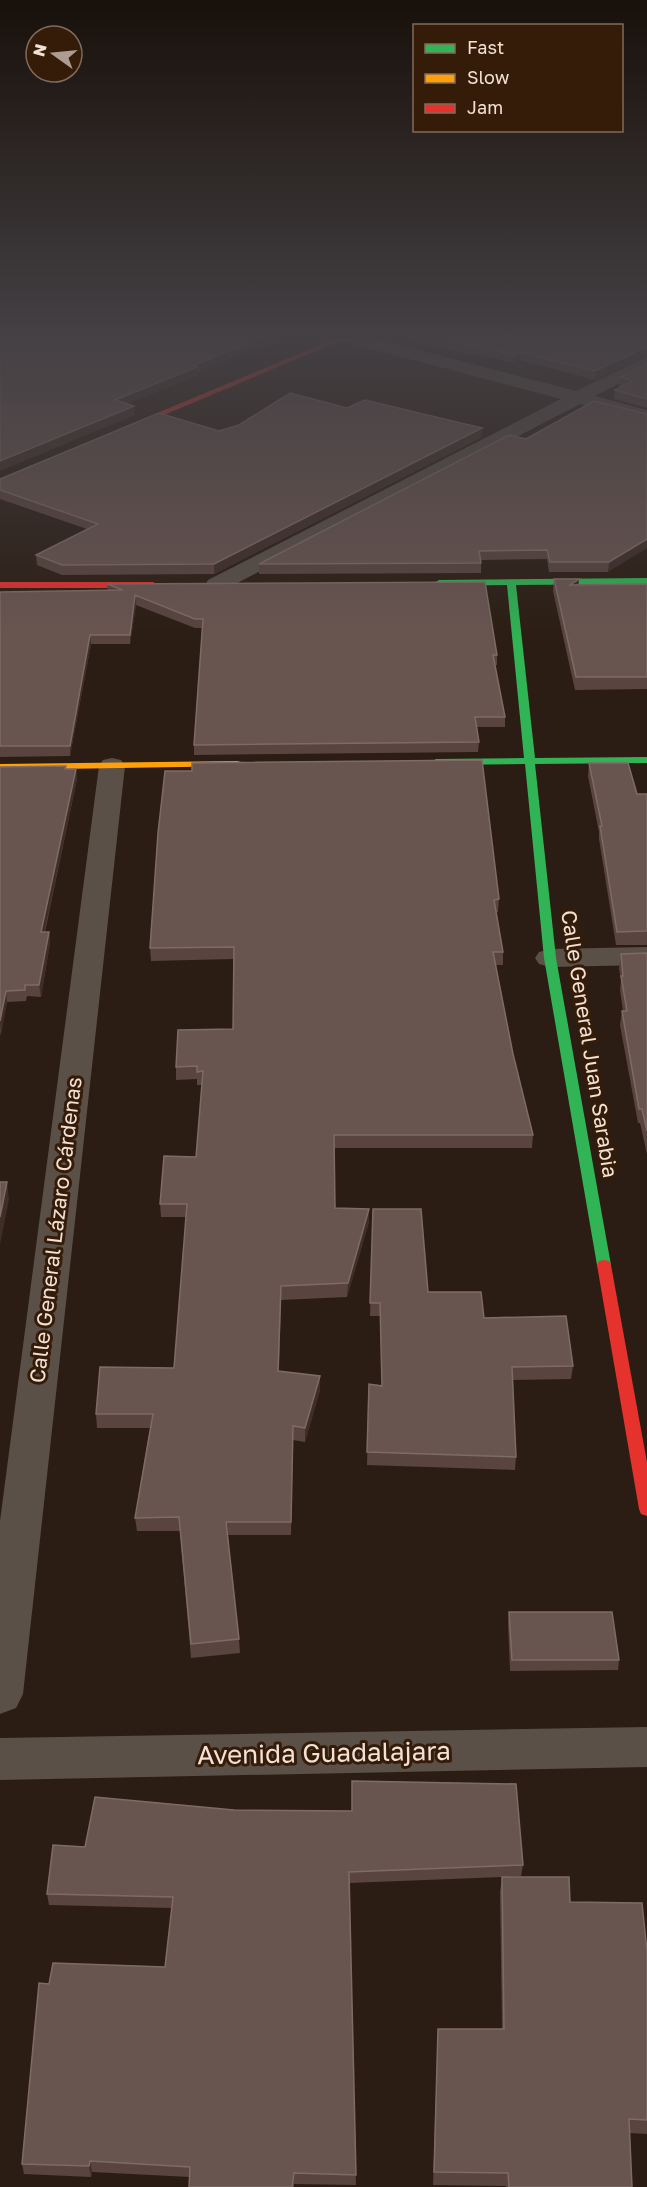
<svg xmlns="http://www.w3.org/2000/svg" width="647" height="2187" font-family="'Golos Text',sans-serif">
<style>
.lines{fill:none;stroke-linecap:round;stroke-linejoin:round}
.street{fill:#5a5048;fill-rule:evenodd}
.fast{fill:#30b455;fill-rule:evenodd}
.slow{fill:#ff9f0a;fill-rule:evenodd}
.jam{fill:#e5322d;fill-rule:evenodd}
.wall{fill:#59443f}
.shaded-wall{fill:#3f2d27}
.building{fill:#695550;stroke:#7f6b65;stroke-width:1.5}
.labels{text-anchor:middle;stroke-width:6;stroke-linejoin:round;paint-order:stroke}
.street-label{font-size:21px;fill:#f3e1d6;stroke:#351c09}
.near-street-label{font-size:26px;fill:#f3e1d6;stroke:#351c09}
</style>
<rect width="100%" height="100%" fill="#2b1d13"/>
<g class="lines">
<path class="street" d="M339 337H368L576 391 647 357V369L595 396 647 410V422L580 404 224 590 216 592 208 590 205 585 208 580 561 399 342 341Z
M112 758 121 760 125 766 23 1694 16 1708 0 1714V1521L99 766 103 760Z
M647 947V965L550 967 539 964 535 958 539 952 550 949Z
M647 1727V1767L0 1780V1738Z"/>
<path class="fast" d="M647 578V584L516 585 535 758 647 757V763L535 764 556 958 611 1265 609 1269H599L597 1265 544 958 525 764 436 765 431 762 436 759 524 758 507 585 439 586 434 583 439 580Z"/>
<path class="slow" d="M237 761 241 762V766L0 770V764Z"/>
<path class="jam" d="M339 337H349L121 433 114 431Z
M0 582H153L158 585 153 588H0Z
M604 1260 609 1261 611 1265 647 1462V1516L641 1514 639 1509 597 1265 599 1261Z"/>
</g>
<path class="wall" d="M401 337H647V355L595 380 520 360 513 363 473 353 470 355Z
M647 363V408L614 399 615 390 622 387 619 386 620 377Z
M347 408 482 437 214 574 62 575 37 565 36 555 87 529 0 499V479L219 431Z
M647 414 608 572H549L547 559 481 560V573L259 574V564L526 439Z
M554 579 578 584H647V689L575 690 553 591Z
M107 584 497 655V665H495L505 717V727H477L479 742 478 752 194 755V745L203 628H195L136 605 130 644H91L70 756 0 757V592L108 590Z
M589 763 637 794H647V945H616L599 839V832L588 776Z
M66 766V769H76L77 779 45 932H49L50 943 41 997 27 996 26 1001 7 1002 0 1036V767Z
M158 833 499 899 498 912H496L503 952V965H496L513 1054 533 1135 532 1148H334L335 1208 369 1222 347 1297 281 1300 279 1371 320 1376V1390L305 1442 293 1440 291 1535H228L239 1639 240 1653 191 1658 180 1531H137L135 1518 150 1428H97L96 1414 174 1368 186 1217H161L160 1204 196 1157 202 1085H197V1079L176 1080V1067L233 1029 234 959 151 961 150 948Z
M647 953V1154L640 1123H638L620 1025 622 1011H623L620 990 621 980 619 968 621 954Z
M373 1209 428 1292 484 1318 573 1366 571 1379 513 1380 516 1457 515 1470 367 1465 369 1384 382 1385 380 1316H370Z
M509 1612 619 1660 618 1670 510 1671 508 1623Z
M85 1847 523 1865 521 1876 506 1877 570 1902 647 1951V2134L629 2133 632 2187H506V2186L433 2185 438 2029H502L500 1891 502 1877 349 1883 356 2185 294 2184V2187H189L190 2177 92 2172 91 2177 24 2174 22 2164 49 1984 165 1967 172 1908 49 1905 47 1894Z"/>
<path class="shaded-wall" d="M264 337H285L197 373V376L115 409V400L192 366Z
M473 345V353L470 355 471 346Z
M647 347V355L595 380V371Z
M520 352V360L513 363 514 355Z
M134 406 135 415 0 471V461Z
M482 428V437L214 574V564Z
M647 539V548L608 572 609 562Z
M579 579 578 591 570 585Z
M135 595 136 605 130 644V635Z
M90 635 91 644 70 756V746Z
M76 769 77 779 42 943 41 932Z
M49 932 50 943 41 997 39 985Z
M6 991 7 1002 1 1036 0 1021Z
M7 1182 9 1199 0 1245V1217Z
M369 1209V1222L347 1297 348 1283Z
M281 1286V1300L278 1384V1371Z
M320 1376V1390L305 1442V1428Z
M90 2161 92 2172 91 2177 89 2166Z"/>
<path class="building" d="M0 337H264L192 366 197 367 115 400 134 406 0 461Z
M434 337H647V347L595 371 520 352 514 355 473 345 471 346Z
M647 363V399L615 390 633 381 620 377Z
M290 393 347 408 365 400 482 428 214 564 62 565 36 555 98 524 0 490V479L159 413 219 431 239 425Z
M594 401 647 414V539L609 562H550L547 550 479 551 481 563 259 564 509 435 526 439Z
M554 579H579L570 585 647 584V677H576Z
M485 582 497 655H493L505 717H475L479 742 194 745 203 619H195L135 595 130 635H90L70 746H0V592L123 590 107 584Z
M482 760 499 899 494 900 503 952H493L513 1054 533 1135H334L335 1208 369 1209 348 1283 281 1286 278 1371 320 1376 305 1428 293 1426 291 1522H226L239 1639 191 1644 179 1517 135 1518 153 1414H96L100 1367 174 1368 187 1204H160L164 1156 196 1157 203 1071 197 1072V1066L176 1067 178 1030 233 1029 234 947 150 948 158 833 165 771H192V763Z
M589 763H628L637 794H647V931L617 932 600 826H602Z
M66 766 65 769H76L41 932H49L39 985H25V990L6 991 0 1021V767Z
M647 953V1131L642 1109H639L622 1011H627L621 976H623L621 954Z
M0 1182H7L0 1217Z
M373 1209H421L428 1292H481L484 1318 566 1316 573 1366 512 1367 516 1457 367 1452 369 1384 382 1386 380 1303H370Z
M509 1612H612L619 1660H512Z
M352 1781 516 1784 523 1865 349 1872 356 2175 294 2173 292 2187H189L190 2167 90 2161 89 2166 22 2164 39 1983 49 1984 53 1963 165 1967 173 1897 47 1894 53 1845 85 1847 95 1797 234 1810 352 1811Z
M502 1877H569L570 1902 642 1903 647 1951V2120L629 2119 632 2187H509L508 2173 434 2172 438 2029H504Z"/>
<linearGradient id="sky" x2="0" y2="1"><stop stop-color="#18100a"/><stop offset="0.52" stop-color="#444044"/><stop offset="1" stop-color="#444044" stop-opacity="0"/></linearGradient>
<rect width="647" height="643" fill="url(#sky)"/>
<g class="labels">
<g class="street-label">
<text transform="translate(589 1044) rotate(81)" y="7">Calle General Juan Sarabia</text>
<text transform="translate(56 1230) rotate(-83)" y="7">Calle General Lázaro Cárdenas</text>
</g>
<g class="near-street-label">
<text transform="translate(324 1753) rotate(-1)" y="9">Avenida Guadalajara</text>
</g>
</g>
<rect x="413" y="24" width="210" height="108" fill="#351c09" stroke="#816b5b" stroke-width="1.5"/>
<rect x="425" y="44" width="30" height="9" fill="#30b455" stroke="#816b5b" stroke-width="1.5"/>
<text x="467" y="54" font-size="18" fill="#f3e1d6">Fast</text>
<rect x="425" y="74" width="30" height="9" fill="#ff9f0a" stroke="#816b5b" stroke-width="1.5"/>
<text x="467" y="84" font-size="18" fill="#f3e1d6">Slow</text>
<rect x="425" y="104" width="30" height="9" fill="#e5322d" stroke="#816b5b" stroke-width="1.5"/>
<text x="467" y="114" font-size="18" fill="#f3e1d6">Jam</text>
<g transform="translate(54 54) rotate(285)"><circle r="28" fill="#351c09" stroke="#816b5b" stroke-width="1.5"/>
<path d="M0-4.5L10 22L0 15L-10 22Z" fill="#ad9c92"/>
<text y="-9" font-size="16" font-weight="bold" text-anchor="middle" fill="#f3e1d6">N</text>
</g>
</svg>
